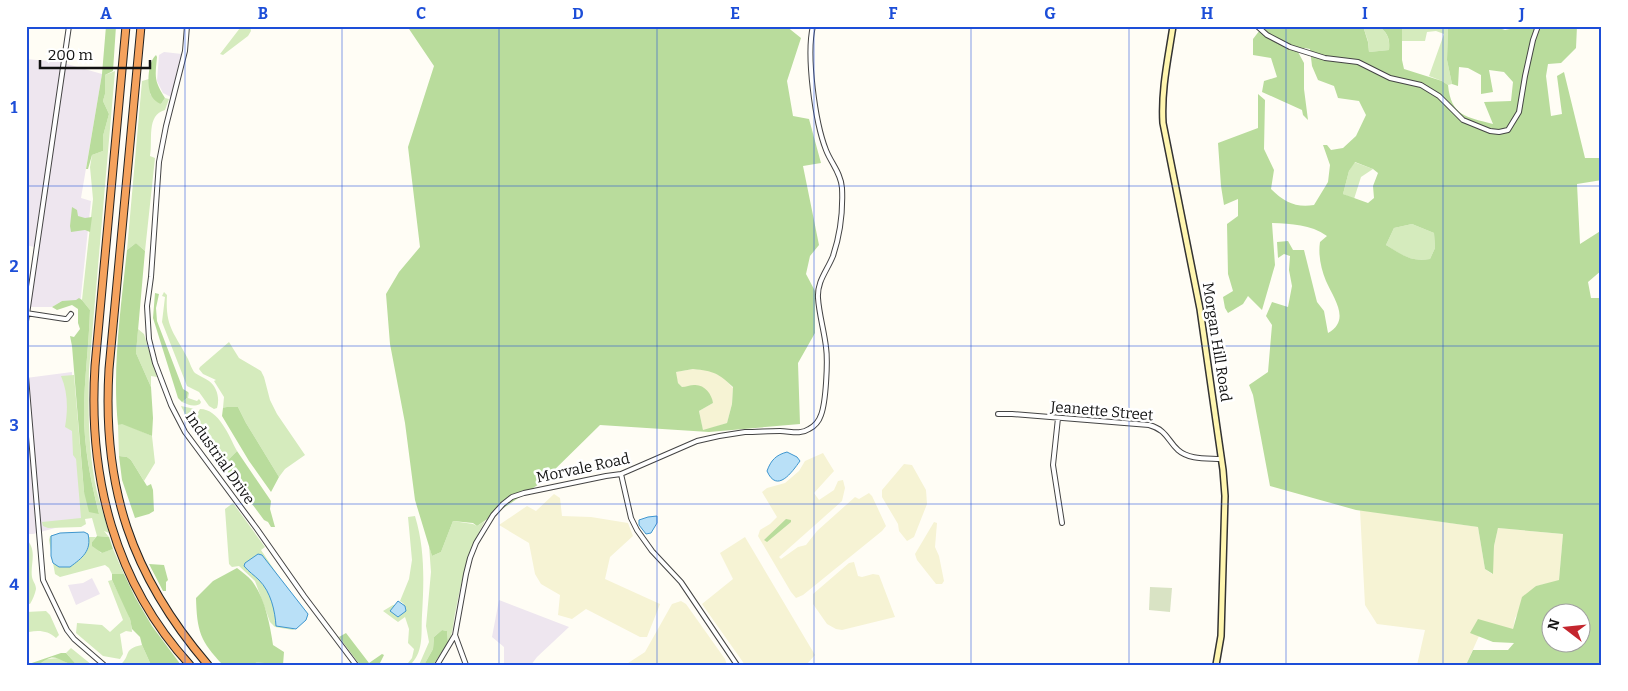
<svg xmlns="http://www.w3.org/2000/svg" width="1628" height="691" font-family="Bitter,serif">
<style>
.industrial{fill:#eee6ef}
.farmland{fill:#f6f3d4}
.green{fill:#d5ebbd}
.forest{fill:#b9dc9c;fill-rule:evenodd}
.cemetery{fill:#d9e3c4}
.water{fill:#b9e0f7;stroke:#3f96cf}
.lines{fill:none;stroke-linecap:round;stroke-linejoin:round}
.minor-casing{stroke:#444;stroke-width:6}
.secondary-casing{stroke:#333;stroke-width:8}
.motorway-casing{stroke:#222;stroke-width:9}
.minor{stroke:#fff;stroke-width:4}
.secondary{stroke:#fff6b0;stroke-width:5}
.motorway{stroke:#f5a25d;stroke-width:7}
.grid{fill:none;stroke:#1d4ed8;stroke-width:1;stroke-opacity:0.55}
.labels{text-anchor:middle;stroke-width:5;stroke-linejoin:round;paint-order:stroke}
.street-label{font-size:15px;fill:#111;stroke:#fff}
.neatline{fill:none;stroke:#1d4ed8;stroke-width:2}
.grid-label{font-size:16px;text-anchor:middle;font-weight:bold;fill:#1d4ed8}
</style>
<rect width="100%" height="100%" fill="#fffdf5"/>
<path class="industrial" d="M164 52 182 54 171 97 163 93 157 81 159 55Z
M26 59 60 62 102 74 81 198 91 201 80 305 62 301 52 307H26L34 247 26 245Z
M72 372 76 458 85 516 81 521 33 534H26V378Z
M92 578 100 594 76 605 68 585 83 583Z
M499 600 569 627 537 657 531 665H504V647L492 637Z"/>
<path class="farmland" d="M693 369 708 370 721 375 733 388 732 404 727 423 703 431 699 411 713 403 693 385 687 387H682L678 383 675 372Z
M823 453 834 471 814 493 819 500 834 490 838 481 843 480 845 488 842 501 779 557 781 559 798 547 806 545 817 531 855 497 859 499 869 493 872 496 886 526 882 531 803 595 796 598 791 592 758 536 760 530 770 524 777 517 762 492 767 488 785 483 799 471 805 461Z
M904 464 912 465 926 490 927 504 914 537 907 541 899 531 898 524 882 497V490Z
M554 494 560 498 562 516 591 517 628 523 633 536 610 557 605 579 660 604 647 637H640L586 609 572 619 558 615 560 595 541 584 535 574 529 543 499 525 527 506 536 511Z
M1360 510 1478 527 1485 569 1492 574 1494 546 1498 528 1563 534 1559 581 1536 586 1515 618 1513 630 1471 632 1479 636 1466 665H1417L1425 630 1377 624 1365 605Z
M934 522 937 523 935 547 939 556 944 581 942 584H936L917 560 915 554Z
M745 537 815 655 806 665H745L702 604 733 579 720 553Z
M854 562 858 576 862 577 873 574 879 575 895 617 842 630 836 629 827 624 813 604V594L849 563Z
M681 601 686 604 725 659 727 665H625L645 652 672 604Z"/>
<path class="green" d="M239 26H250L251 31 248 36 223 55 220 54 240 28Z
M1363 26H1379C1388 34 1390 39 1389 50L1369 52 1368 41Z
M1402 26H1448L1447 60 1452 84 1448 85 1442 81 1429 76 1444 34 1436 31 1427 32 1425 41H1402Z
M115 71 89 370C88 410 88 452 97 492 101 506 105 519 109 533L104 531 109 537 97 536 92 518 85 519 86 524 81 527 48 528 43 526 42 522 81 518 76 459 73 455 72 431 65 427C68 410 68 392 61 376L74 375 84 492 99 514C91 481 84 448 84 414 84 380 89 345 90 310L82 300 93 199 90 167 92 155 103 151V136L109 114 103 101 105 94V75Z
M149 79 150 94 161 104 165 98 169 99 165 110C146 115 153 140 150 156L155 158 145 251 136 243 127 250 142 81Z
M1354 162 1373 169 1361 177 1354 199 1343 194 1349 171Z
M1412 224 1434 233 1435 248 1430 259C1410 262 1402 255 1386 245L1394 228Z
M164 292 167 295C165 327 174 332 188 359 190 363 192 370 195 373 199 376 205 378 209 381 217 387 220 398 217 408L214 409 209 406 199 392 187 386 162 322 165 297 162 296Z
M138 329 144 334 157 377 151 376V387L136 353Z
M229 342 239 358 261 371 264 377 270 400 277 414 305 455 285 469 279 477 246 423 238 407 223 408 224 397 214 381 216 380 203 374 199 369 200 367Z
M188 392 189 393 188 398 197 401 199 399 201 402 200 404C193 407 189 405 182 402L187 398Z
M181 406 195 409 191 422 186 416Z
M200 409C219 409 229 436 237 451L223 465C213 450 187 428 200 409Z
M122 423 152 436 155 463 144 481 131 460 127 457 119 456 118 425Z
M233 503 265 547 261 550 281 580 308 614 307 618 293 630 275 627 270 622 255 581 239 566 232 567 229 564 225 509Z
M415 516C425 549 424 581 422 615 421 632 424 650 412 663H408L412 658 414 649 408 643 409 629 405 617 398 622 383 611 393 605 404 604 400 601 409 579 412 560 408 517Z
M453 521 473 524 477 526 485 521C469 549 462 577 456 609 453 621 454 632 448 643L447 631 442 630 434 637 433 649 424 665H419L429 642 426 626 431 572 429 545 432 556 441 552Z
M84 532 88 534 89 537H96L92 542 101 553 113 549 124 574H112L109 568 105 565 60 577 55 574 49 540 50 536 60 533Z
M26 539C38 550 30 564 32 577 33 582 36 584 36 589 35 594 33 599 30 604L26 603Z
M112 580C119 596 132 614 132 632L126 631 120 634 123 654 120 659 103 656 76 633 77 623 102 625 110 632 123 620 108 581Z
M46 611 50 615 59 635 56 638C48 631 40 630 29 632L26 623V612Z
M142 645 151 665H120C132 655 122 649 142 645Z
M71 648 92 665H75V663L66 653Z
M59 658 71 665H39L46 659Z"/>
<path class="forest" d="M106 26H116L113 71 105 75V94L103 101 109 114 103 136V151L92 155 88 169H86L102 74Z
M407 26H786L801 38 787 81 793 116 809 119 821 163 803 166 819 245 810 256 806 274 815 291V333L798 363 800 424 709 432 600 425 542 482 477 526 473 523 453 521 441 552 432 556 415 500 405 423 390 344 386 294 399 272 420 247 408 147 434 66ZM693 369C714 371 718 373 733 387L732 404 727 423 703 430 699 411 713 403C712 394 704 384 694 385 690 385 686 387 682 387L678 383 676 372Z
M1263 26 1275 29V26H1346L1348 28 1363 26 1368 42 1369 52 1389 50C1390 38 1388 34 1379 26H1402V60L1404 69 1442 81 1448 85C1451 116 1466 117 1493 124L1484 102 1511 101 1513 82 1504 72 1489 70 1493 92 1481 94V75L1468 68 1459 67 1458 86 1452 84 1447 60 1448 26H1498L1499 28 1505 30 1510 29V26H1577L1576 48 1561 63 1548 64 1546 76 1551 116 1562 114 1557 76 1564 72 1585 158H1602V180L1577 184 1580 244 1602 230V270L1588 282 1591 298H1602V665H1466L1473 650H1508L1514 643 1493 642 1470 633 1478 619 1513 629 1522 597 1536 586 1559 580 1563 534 1498 528 1494 546 1493 574 1485 569 1478 527 1356 510 1270 486 1253 395 1249 385 1268 372 1272 325 1266 316 1272 302 1288 307 1292 286 1289 270 1290 256 1284 254 1278 258 1277 242 1288 241 1293 250H1304L1317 302 1324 311 1328 333C1351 320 1334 299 1326 281 1321 269 1318 255 1320 242L1327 236C1310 224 1292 224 1272 223L1275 265 1262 310 1248 296 1243 304 1228 313 1225 308 1223 297 1233 291 1228 274 1227 224 1238 216V199L1224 205 1221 186 1218 143 1258 128V94L1265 100 1264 149 1274 170 1271 189C1284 202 1296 208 1314 205L1328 182 1330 165 1323 145H1327L1331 150 1343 148 1356 136 1366 115 1359 101 1338 98 1334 86 1318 80 1312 66 1310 49 1305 48 1298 52 1304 63V89L1308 120 1303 115 1302 110 1262 92 1264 81 1277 77 1271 58 1253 55V39ZM1355 162 1373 169 1378 173 1373 186 1374 198 1368 203 1343 194 1349 171ZM1412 224 1434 233 1435 248 1430 259C1410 262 1403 255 1386 245L1394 228ZM1550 614H1580V644H1550Z
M156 55 157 57C155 78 154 80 165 98L161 104C156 102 152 98 150 93 147 82 148 62 156 55Z
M72 207 77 210 78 216 85 218 92 217 90 232 85 230 71 232 70 226Z
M136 243 145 251 136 353 151 387 153 418 152 436 122 424 118 425C112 369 121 306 127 250Z
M155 293 159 294 156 308 157 321 183 389 188 392 187 398 182 402 178 398 153 318Z
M79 298 82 300 90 310C89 345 84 380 84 414 84 448 91 482 99 514L89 512 84 492 72 346 70 336 74 337 80 329 78 323V309L72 305 57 310 52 307 62 301 76 300Z
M227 407H238L246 423 279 477 271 492 249 461 222 416 223 408Z
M237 451 271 501 270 509 275 527H271L268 522 264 520 223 465Z
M119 456 127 457 131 460 147 486 151 484 153 490 154 511 149 514 135 518 122 480Z
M786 519 791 520V522L767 542 764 540Z
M97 536 109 537 113 549 102 553 92 546V542Z
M149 564 164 565 168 580 166 582V591H163Z
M237 568C242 572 248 576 252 581 265 598 270 625 273 645L284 652 283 665C272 665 257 660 249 665H223C200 641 197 631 196 598L213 581Z
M112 574H124L135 597 152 626 181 665H151L142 645 140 637 132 629 130 619 112 580Z
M442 630 447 631 448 643 433 665H424L433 649 434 637Z
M346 633 369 663 382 654 384 655 379 665H360L339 637Z
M61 653H66L75 663V665C59 663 56 649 39 665H26Z"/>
<path class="cemetery" d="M1150 587 1172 588 1170 612 1149 610Z"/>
<path class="water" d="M787 452 797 457 800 461C792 472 777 494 767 471 771 460 776 455 787 452Z
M657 516V523L651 533 646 534 639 525V520L648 517Z
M84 532 88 534C92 551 82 558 70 567H59L53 563 51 556V536L60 533Z
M258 554 262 555 308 614 306 620 296 629 276 626C275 611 271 592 259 580 254 575 249 572 244 566L245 563Z
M398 601 405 606 406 611 398 617 390 611Z"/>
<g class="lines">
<g class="minor-casing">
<path id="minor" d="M187 26 185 51 166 126 159 162 151 277 147 306 149 339 155 363 171 405 185 432 257 529 304 596 356 665
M1257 26 1267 35 1290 47 1325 58 1358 62 1390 78 1421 85 1439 96 1463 120 1490 131 1499 132 1508 130 1519 112 1525 76 1533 40 1538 26
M26 313 65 319H67L71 314
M26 321 69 26
M26 377 43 580 67 630 74 639 104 665
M998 414H1012L1149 425C1167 430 1167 440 1178 450 1189 460 1208 458 1221 459
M1058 418 1053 465 1062 523
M621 474 631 518 637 530 652 551 681 582 737 665
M437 665 455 635
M466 665 455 635 466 574 470 558 476 543 493 515 503 504 512 497 524 493 606 476 621 474 697 441C713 437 729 434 745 432 757 432 768 431 780 431 790 431 800 435 809 429 815 426 819 421 821 415 826 402 828 361 826 347 824 330 819 314 818 298 817 281 827 271 833 256 840 235 843 209 842 188 841 173 831 163 826 150 815 122 806 55 813 26"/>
</g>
<g class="secondary-casing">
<path id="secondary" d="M1173 26C1168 59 1161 90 1163 123L1200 309 1223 470 1225 496 1221 636 1216 665"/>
</g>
<g class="motorway-casing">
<path id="motorway" d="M126 26 95 366C88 476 114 582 190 665
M141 26 109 369C102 487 131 575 208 665"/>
</g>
<use href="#minor" class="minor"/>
<use href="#secondary" class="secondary"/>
<use href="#motorway" class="motorway"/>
</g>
<path class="grid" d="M185 26V665M342 26V665M499 26V665M657 26V665M814 26V665M971 26V665M1129 26V665M1286 26V665M1443 26V665M26 186H1602M26 346H1602M26 504H1602"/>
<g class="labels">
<g class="street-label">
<text transform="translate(1217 342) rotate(81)" y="5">Morgan Hill Road</text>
<text transform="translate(1102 411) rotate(5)" y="5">Jeanette Street</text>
<text transform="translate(220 458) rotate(55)" y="5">Industrial Drive</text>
<text transform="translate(583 468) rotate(-12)" y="5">Morvale Road</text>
</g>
</g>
<rect width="1628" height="691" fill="none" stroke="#ffffff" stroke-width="55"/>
<g transform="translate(1566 628) rotate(286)"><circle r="24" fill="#ffffff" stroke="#a0a0a0"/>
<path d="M0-4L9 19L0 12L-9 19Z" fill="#c4262e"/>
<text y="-8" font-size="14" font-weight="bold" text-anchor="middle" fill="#111111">N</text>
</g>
<path d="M40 60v8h110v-8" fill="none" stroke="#111111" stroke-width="2.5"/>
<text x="48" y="60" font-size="15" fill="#111111" stroke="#ffffff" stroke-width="4" paint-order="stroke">200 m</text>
<rect x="28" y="28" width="1572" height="636" class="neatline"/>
<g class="grid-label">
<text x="106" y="19">A</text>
<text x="263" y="19">B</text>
<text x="421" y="19">C</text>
<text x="578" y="19">D</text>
<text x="735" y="19">E</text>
<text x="893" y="19">F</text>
<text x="1050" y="19">G</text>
<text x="1207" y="19">H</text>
<text x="1365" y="19">I</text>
<text x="1522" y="19">J</text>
<text x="14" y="113">1</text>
<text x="14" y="272">2</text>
<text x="14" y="431">3</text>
<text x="14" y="590">4</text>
</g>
</svg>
